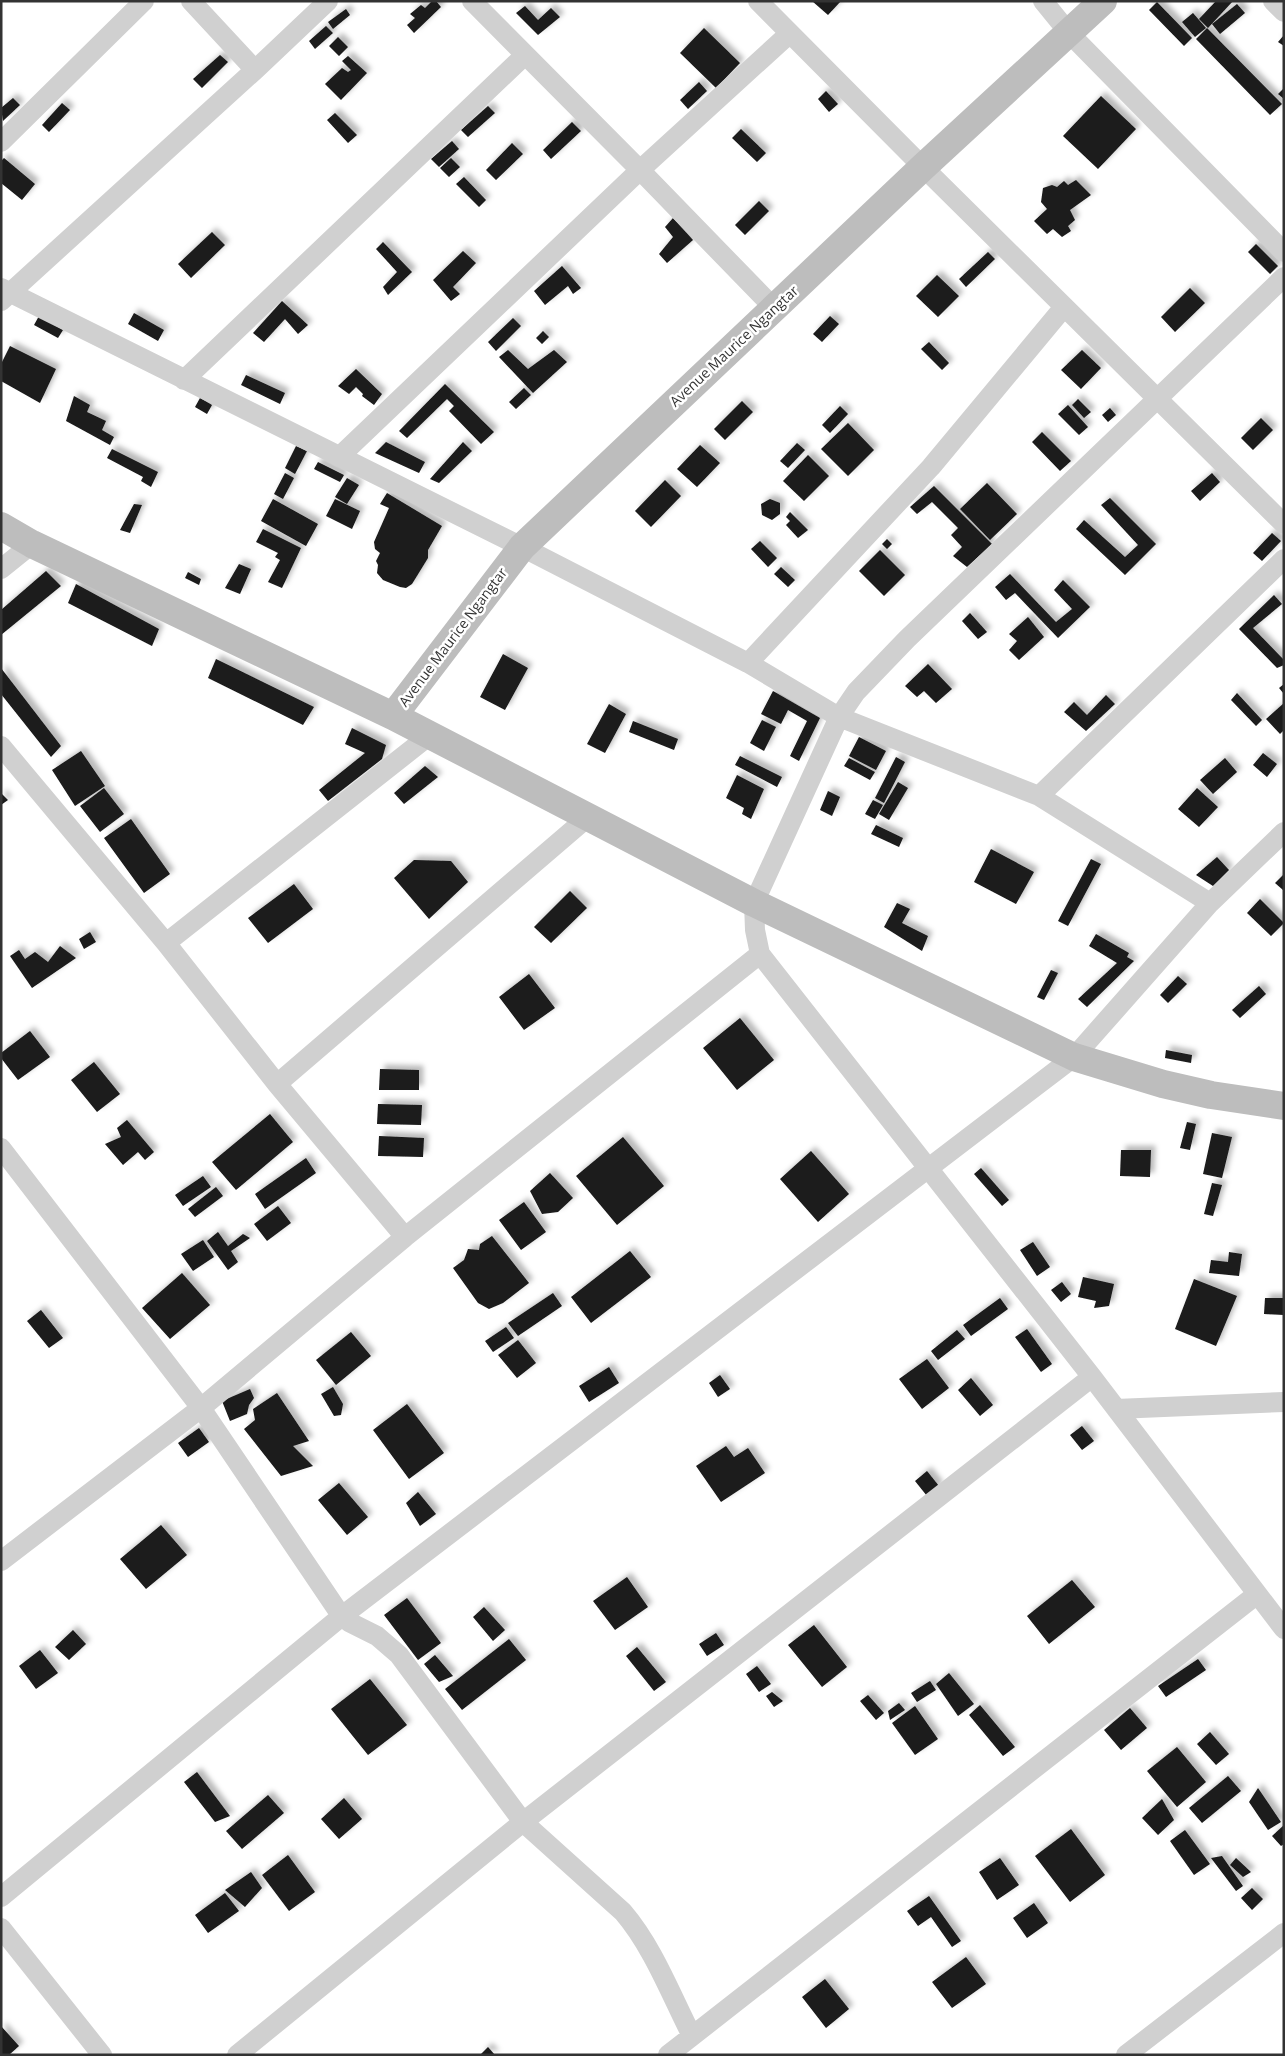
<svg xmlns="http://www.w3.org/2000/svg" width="1285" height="2056" font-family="'Open Sans',sans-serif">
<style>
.building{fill:#1a1a1a;filter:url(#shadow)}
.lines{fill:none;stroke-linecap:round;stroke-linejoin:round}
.street{stroke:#d0d0d0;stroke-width:20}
.secondary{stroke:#bdbdbd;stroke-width:28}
.labels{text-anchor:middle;stroke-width:5;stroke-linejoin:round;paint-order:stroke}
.street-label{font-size:14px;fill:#333;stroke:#fff}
</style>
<defs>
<filter id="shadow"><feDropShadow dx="4.5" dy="-4.5" stdDeviation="2.5" flood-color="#0004"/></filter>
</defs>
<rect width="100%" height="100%" fill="#fff"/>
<path class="building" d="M432 1H436L441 7 414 33 407 25 415 18 410 14 421 5 425 8Z
M812 1H841L828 15Z
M1216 1H1233L1208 28 1199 19Z
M1157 2 1192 38 1184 46 1149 10Z
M1237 4 1245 13 1220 34 1212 24Z
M525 6 538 20 551 8 560 17 538 35 516 13Z
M346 9 350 15 333 29 328 22Z
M1193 13 1206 28 1195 37 1182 22Z
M326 26 333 33 315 49 309 41Z
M704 28 740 63 716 88 680 53Z
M1207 28 1282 104 1270 115 1196 39Z
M1284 35V46L1278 42Z
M338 37 348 47 339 56 329 46Z
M220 55 228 62 202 88 193 79Z
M348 56 367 73 341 100 325 84 342 68 348 72 351 70 342 61Z
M699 82 707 91 688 109 680 100Z
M1284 88V99L1278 94Z
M826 91 838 104 829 112 818 99Z
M1101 96 1136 129 1098 169 1063 136Z
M13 98 20 105 3 121 1 108Z
M62 103 70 110 49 132 42 125Z
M488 106 495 113 468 137 461 130Z
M335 113 357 135 348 143 327 120Z
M572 122 581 131 551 159 543 150Z
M741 129 766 153 757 162 732 138Z
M452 141 459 149 439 167 431 159Z
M512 143 523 154 496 180 486 170Z
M4 158 35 184 22 200 1 183V161Z
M451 158 460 167 449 177 440 168Z
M464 177 486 200 479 207 456 184Z
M1076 180 1091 195 1070 210 1075 220 1068 226 1071 231 1062 237 1053 229 1047 234 1034 221 1047 209 1041 202 1043 188 1052 185 1057 187 1064 181 1068 185Z
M759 201 769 211 745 235 735 225Z
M673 218 693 240 667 263 659 254 673 237 665 227Z
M212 232 225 245 191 278 178 264Z
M383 242 412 272 388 295 383 287 397 272 376 249Z
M1256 244 1278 266 1270 274 1248 252Z
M463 251 476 263 453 287 460 294 451 301 433 280Z
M988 252 995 259 966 287 959 279Z
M562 266 581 288 573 294 568 286 545 305 534 291Z
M937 275 959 296 938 317 916 296Z
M1190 288 1205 303 1175 332 1161 317Z
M282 301 308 325 298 334 285 319 264 342 253 333Z
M134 313 164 330 158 341 128 324Z
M39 316 63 330 58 338 34 325Z
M830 316 839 324 822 342 813 334Z
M513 318 521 326 496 351 488 342Z
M543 331 549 337 542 344 536 338Z
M929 342 949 363 942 370 921 349Z
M10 346 56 369 40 403 1 381V364Z
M508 350 528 369 554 350 567 362 533 393 499 357Z
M1082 350 1101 368 1081 389 1061 370Z
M356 369 382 394 374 405 362 396 363 394 356 387 349 394 338 386Z
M246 375 285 393 280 404 241 385Z
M445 384 494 432 481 444 449 411 454 406 447 399 407 438 399 431Z
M524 388 531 395 516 409 509 402Z
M74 396 90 405 87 412 106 421 102 430 114 437 110 445 66 421Z
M200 398 212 405 207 414 195 407Z
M1078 399 1091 412 1084 418 1072 405Z
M742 401 753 412 725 440 714 429Z
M1068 405 1088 427 1079 435 1058 414Z
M840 406 848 414 830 433 822 425Z
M1110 408 1116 415 1108 422 1102 415Z
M1261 418 1273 430 1253 450 1241 438Z
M848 423 874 450 848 476 821 449Z
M1042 432 1071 461 1060 471 1032 442Z
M386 442 425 462 419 473 375 453Z
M463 442 472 451 439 483 430 479Z
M797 443 805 450 788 468 780 461Z
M700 445 720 463 697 487 677 469Z
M296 446 307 451 295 474 285 468Z
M112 449 158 472 151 487 141 481 143 477 107 458Z
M808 455 829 476 804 501 783 481Z
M318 462 344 475 340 482 314 469Z
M285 473 294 478 283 499 274 494Z
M1212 473 1220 482 1200 501 1191 491Z
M347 478 359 485 347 504 335 497Z
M665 480 681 496 651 527 635 511Z
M987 483 1017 514 990 540 960 509Z
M934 486 992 544 967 567 953 556 962 547 951 535 958 528 932 502 917 514 910 507Z
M387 493 442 526 428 550V558L412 584 406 588 400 587 383 580 377 573 378 565 376 561 380 553 375 549 374 542 389 508 380 504Z
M1110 498 1156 544 1125 575 1076 529 1084 520 1125 557 1138 545 1101 505Z
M273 499 318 524 306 546 261 521Z
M335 499 360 511 352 529 326 516Z
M770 499 780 503V514L772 520 762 515 761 504Z
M134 504 142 505 130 533 120 530Z
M790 512 808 530 798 538 786 525 790 521 786 517Z
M263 529 301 548 282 588 268 582 280 560 275 557 278 553 256 542Z
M1272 533 1281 541 1262 561 1253 553Z
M887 539 892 544 887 549 882 544Z
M760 541 777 558 768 567 751 549Z
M880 550 905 575 884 596 859 571Z
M239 564 251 569 240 594 225 588Z
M781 567 795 580 788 587 774 574Z
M46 571 61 586 1 635V610Z
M188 572 201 579 199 585 185 578Z
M1010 574 1056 622 1072 609 1054 590 1063 580 1090 607 1058 638 1015 593 1006 600 995 587Z
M76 584 159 629 152 646 68 603Z
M1274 595 1282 604 1253 628 1284 660V665L1277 668 1239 629Z
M970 613 987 632 978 639 962 621Z
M1028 617 1044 637 1019 660 1009 650 1017 641 1009 634Z
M503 654 528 668 505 710 480 697Z
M216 659 314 707 303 725 208 678Z
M928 664 952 689 936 703 924 691 917 697 905 686Z
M1 668 61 746 51 757 1 694Z
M1284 684V694L1279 688Z
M773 691 820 718 799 761 790 756 807 721 788 710 781 724 761 714Z
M1237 693 1262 720 1256 726 1231 700Z
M1106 695 1115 704 1086 731 1064 712 1074 702 1087 715Z
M1284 703V730L1280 734 1266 719Z
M609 704 626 714 605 753 587 744Z
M762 720 776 727 764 751 750 743Z
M633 721 678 739 674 750 629 732Z
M352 728 386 745 382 759 328 801 319 790 365 753 345 744Z
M859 737 886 751 876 770 849 756Z
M81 751 105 786 75 806 52 770Z
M1263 753 1277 764 1267 777 1253 765Z
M740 756 782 777 777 787 735 765Z
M896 757 905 762 884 803 875 798Z
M849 758 875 772 870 780 844 766Z
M1225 758 1237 772 1213 794 1200 780Z
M425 766 438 777 404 804 394 793Z
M737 775 764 789 751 819 742 814 744 808 726 798Z
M898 782 908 788 889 820 879 814Z
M104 788 124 814 100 832 80 806Z
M1197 788 1218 807 1199 827 1178 809Z
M828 791 840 797 832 816 820 810Z
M1 793 8 800 1 805Z
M873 800 883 805 875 819 865 814Z
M131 819 170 874 144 893 104 838Z
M876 825 903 838 899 847 871 834Z
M991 849 1034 872 1016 904 974 882Z
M1217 857 1229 870 1213 886 1196 875Z
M1091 859 1101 864 1068 926 1058 921Z
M414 860 451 861 468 882 429 919 394 878Z
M1284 874V889L1283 890 1275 883Z
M294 884 313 909 268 943 248 918Z
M570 891 587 908 551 943 534 927Z
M1260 899 1284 923 1271 936 1247 913Z
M897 903 910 909 902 923 928 936 922 951 884 927Z
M90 932 96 942 84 949 79 939Z
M1096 934 1129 953 1127 957 1134 961 1087 1007 1078 999 1117 963 1089 946Z
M60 946 76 958 32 988 10 956 19 950 25 959 35 952 48 962Z
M1051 970 1058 973 1044 1000 1037 997Z
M529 974 555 1008 524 1030 499 997Z
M1178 976 1187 984 1168 1003 1160 995Z
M1259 986 1266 994 1240 1018 1232 1010Z
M740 1018 774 1060 737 1090 703 1048Z
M30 1031 50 1057 18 1080 1 1058V1053Z
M1166 1050 1192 1055 1191 1063 1165 1058Z
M94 1062 120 1094 97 1112 71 1080Z
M380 1069 419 1070V1090H379Z
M378 1104 422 1105 421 1125 377 1124Z
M270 1114 293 1142 236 1190 212 1162Z
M127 1120 154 1152 145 1160 138 1152 123 1165 105 1144 121 1137 117 1128Z
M1187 1122 1196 1124 1190 1150 1180 1148Z
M1212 1133 1232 1137 1222 1178 1203 1174Z
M379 1136 424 1138 423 1157 378 1156Z
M623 1137 664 1186 617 1225 576 1176Z
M1121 1150H1151L1150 1177 1120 1176Z
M811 1151 849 1194 818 1222 780 1179Z
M306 1158 316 1173 265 1209 255 1194Z
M981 1168 1009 1200 1002 1206 974 1174Z
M550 1173 573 1198 558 1212 542 1214 530 1191Z
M203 1176 211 1187 183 1206 175 1195Z
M1212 1183 1222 1185 1213 1216 1204 1214Z
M216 1187 223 1196 195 1217 188 1209Z
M524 1202 546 1232 521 1250 499 1220Z
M278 1206 291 1223 267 1241 254 1224Z
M218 1232 228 1246 243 1234 250 1238 231 1251 238 1262 228 1270 207 1241Z
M492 1236 529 1283 503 1303 489 1309 478 1303 453 1268 464 1260 468 1249 479 1250 480 1244Z
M203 1240 214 1257 193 1271 181 1254Z
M1033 1242 1050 1267 1037 1276 1020 1250Z
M630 1251 651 1277 591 1323 571 1297Z
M1229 1252 1242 1254 1239 1276 1209 1273 1211 1260 1228 1262Z
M182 1273 210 1305 170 1339 142 1308Z
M1083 1277 1114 1284 1109 1306 1094 1308 1096 1301 1078 1297Z
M1194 1279 1237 1296 1216 1346 1175 1329Z
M1062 1282 1071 1294 1061 1302 1051 1290Z
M553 1293 562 1306 518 1336 508 1323Z
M1000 1298 1008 1309 971 1336 963 1325Z
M1265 1298H1284V1315L1264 1314Z
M41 1310 63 1338 49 1348 27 1321Z
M506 1327 514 1338 493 1352 485 1341Z
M1027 1329 1052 1364 1041 1372 1015 1337Z
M957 1330 965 1339 938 1360 931 1351Z
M351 1332 371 1356 336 1385 316 1360Z
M518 1340 536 1363 517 1378 498 1355Z
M927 1359 949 1388 922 1409 899 1379Z
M609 1367 619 1383 589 1402 579 1386Z
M720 1375 730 1389 718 1397 709 1383Z
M971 1378 993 1405 980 1416 958 1390Z
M333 1387 343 1404 341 1415 334 1416 321 1394Z
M250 1389 254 1398 249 1405 247 1414 230 1421 222 1401Z
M277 1393 309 1441 293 1446 313 1466 281 1476 244 1429 255 1420 253 1409Z
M407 1404 444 1453 409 1479 373 1430Z
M1082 1426 1094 1441 1082 1450 1070 1435Z
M199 1428 209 1442 188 1457 178 1443Z
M726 1446 734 1457 748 1448 765 1473 721 1502 696 1466Z
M927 1471 939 1486 927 1496 915 1481Z
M339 1483 368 1517 347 1535 318 1500Z
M418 1492 436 1514 420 1526 406 1503Z
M161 1525 187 1555 146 1589 120 1559Z
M627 1577 648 1607 615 1630 593 1601Z
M1072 1580 1095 1607 1049 1644 1027 1616Z
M407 1598 441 1643 418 1660 384 1615Z
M484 1607 505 1630 493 1641 473 1617Z
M814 1625 847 1667 822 1687 788 1645Z
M73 1630 86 1644 69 1660 55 1647Z
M716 1633 724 1645 707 1656 699 1644Z
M509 1639 526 1660 462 1710 445 1689Z
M637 1647 666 1682 654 1691 626 1656Z
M40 1650 58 1673 36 1689 19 1666Z
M435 1655 453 1676 439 1682 424 1664Z
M1198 1659 1206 1670 1166 1697 1158 1686Z
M757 1666 771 1684 759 1692 746 1674Z
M949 1673 974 1704 958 1716 936 1684Z
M370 1679 407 1725 368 1755 331 1709Z
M930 1681 936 1690 917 1702 911 1693Z
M772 1692 783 1701 774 1707 766 1696Z
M868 1695 884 1713 876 1720 860 1701Z
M899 1703 905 1710 890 1720 888 1711Z
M980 1705 1015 1747 1003 1756 969 1715Z
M915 1706 938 1739 915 1755 892 1723Z
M1130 1708 1147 1728 1121 1750 1104 1730Z
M1210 1732 1229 1754 1216 1765 1197 1744Z
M1177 1747 1206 1782 1177 1807 1147 1771Z
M197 1772 230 1816 215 1822 184 1782Z
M1228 1776 1241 1791 1202 1823 1189 1808Z
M1258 1788 1281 1822 1268 1830 1249 1802Z
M268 1795 284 1813 242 1849 226 1831Z
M344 1798 362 1819 339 1839 321 1819Z
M1162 1799 1174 1820 1158 1835 1142 1818Z
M1284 1825V1844L1281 1846 1272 1836Z
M1071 1829 1105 1875 1070 1902 1035 1856Z
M1185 1830 1210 1864 1194 1875 1170 1841Z
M288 1855 315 1892 289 1911 262 1875Z
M1222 1856 1243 1886 1236 1891 1211 1858Z
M1000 1858 1019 1885 997 1900 979 1872Z
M1236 1858 1251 1872 1243 1877 1230 1865Z
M251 1872 262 1888 245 1907 225 1890Z
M1252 1888 1263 1899 1252 1910 1241 1898Z
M225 1893 239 1911 208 1933 195 1915Z
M929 1896 961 1941 952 1947 931 1917 918 1926 907 1911Z
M1034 1903 1048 1923 1027 1938 1013 1918Z
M966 1957 986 1984 952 2008 932 1982Z
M825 1979 849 2009 826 2028 802 1997Z
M1 2026 19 2046 9 2055H1Z
M488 2047 495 2055H480Z"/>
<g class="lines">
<path class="street" d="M191 1 255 70
M472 1 640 170 774 308
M758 1 923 167 1284 524
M1043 1 1069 33 1284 252
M1273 1 1284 12
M1 142 144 1
M1284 277 907 639 856 692 839 717 754 903 755 930 760 954 1092 1377 1284 1629
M1 288 522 547 748 663 839 717 1039 796 1210 903
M1 301 255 70 328 1
M184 380 525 55
M339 457 640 170 789 34
M1 569 32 544
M748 663 931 467 1064 307
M1 746 166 943 277 1084 405 1237
M1039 796 1284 559
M166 943 430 735
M277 1084 588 817
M1 1148 201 1408 338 1611 349 1622 377 1636 399 1655 523 1822 623 1912C653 1947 671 1995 692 2036
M1116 1409 1284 1402
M1 1561 201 1408 405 1237 760 954
M1 1897 342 1616 1074 1057 1210 903 1284 832
M1 1928 102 2055
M237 2055 523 1822 1092 1377
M668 2055 1256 1595
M1126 2055 1284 1933"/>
<path class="secondary" d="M1 526 32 544 393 716 754 903 1074 1057 1163 1084 1211 1095 1284 1106
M393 716 522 547 923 167 1103 1"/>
</g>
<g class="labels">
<g class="street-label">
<text transform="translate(734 346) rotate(-43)" y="5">Avenue Maurice Ngangtar</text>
<text transform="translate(453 637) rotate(-53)" y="5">Avenue Maurice Ngangtar</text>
</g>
</g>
<rect width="1285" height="2056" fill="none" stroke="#333333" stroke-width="5"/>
</svg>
